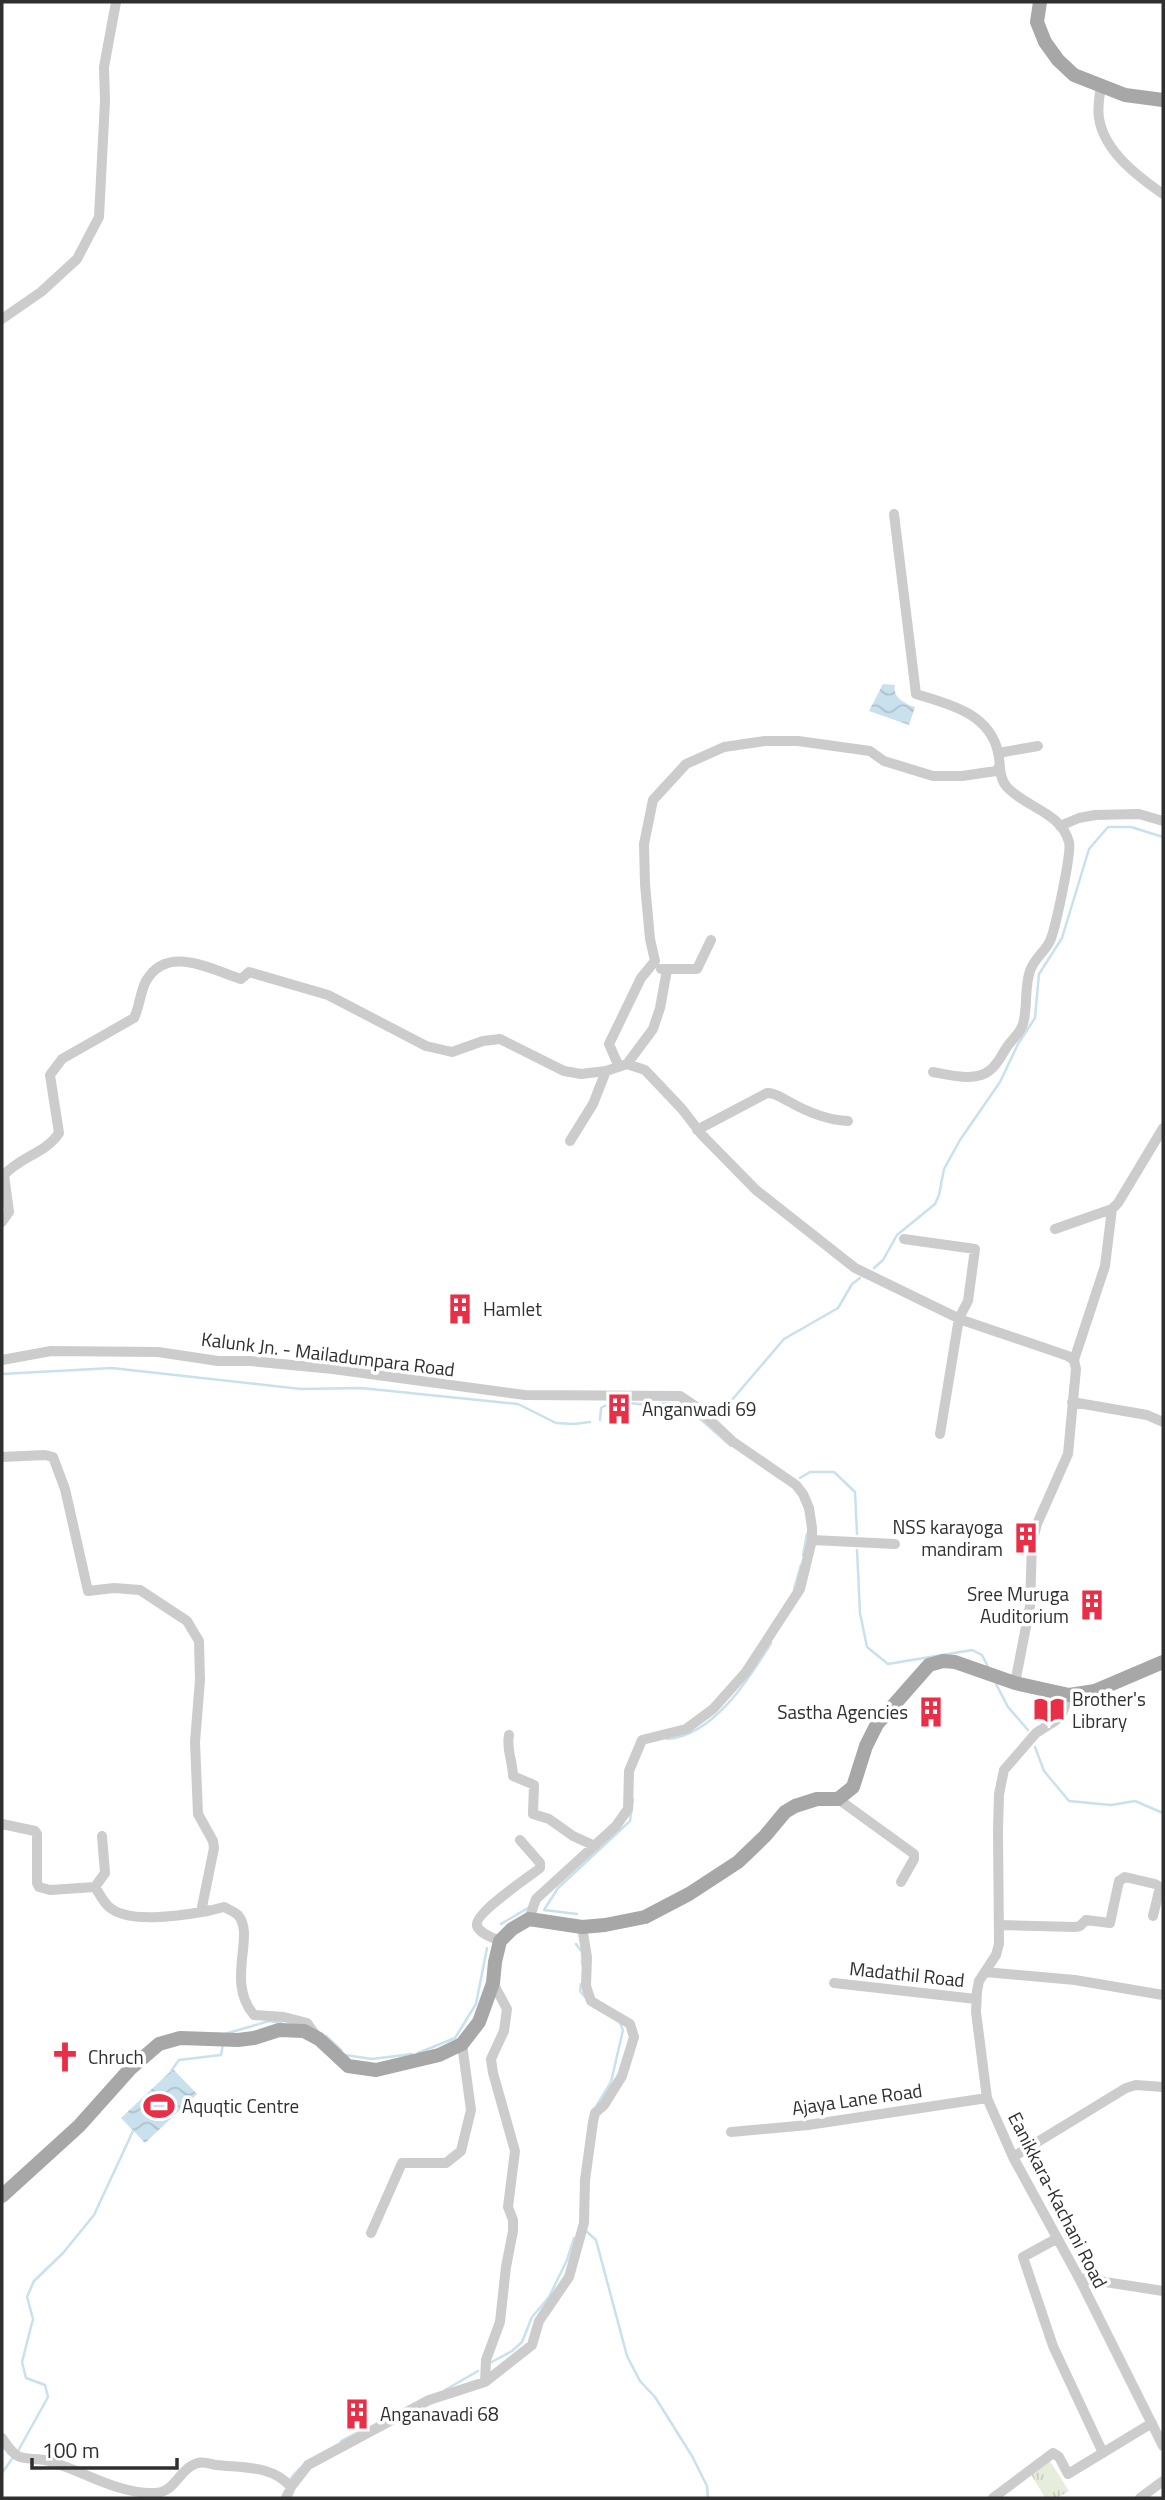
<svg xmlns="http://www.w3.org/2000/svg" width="1165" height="2500" font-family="'Titillium Web',sans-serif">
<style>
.grass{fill:url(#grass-tufts)}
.water{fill:url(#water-waves)}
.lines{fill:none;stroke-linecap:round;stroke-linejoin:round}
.stream{stroke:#c9e1ed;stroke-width:2.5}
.minor{stroke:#ccc;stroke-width:10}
.major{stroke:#a7a7a7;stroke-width:14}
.labels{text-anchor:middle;stroke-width:7;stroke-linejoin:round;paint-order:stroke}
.poi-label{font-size:19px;fill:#2f2f2f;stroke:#fff;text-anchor:start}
.street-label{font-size:19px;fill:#2f2f2f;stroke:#fff}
</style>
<defs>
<pattern id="grass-tufts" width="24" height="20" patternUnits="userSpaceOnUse" patternTransform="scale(1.75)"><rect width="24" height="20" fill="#e6eddd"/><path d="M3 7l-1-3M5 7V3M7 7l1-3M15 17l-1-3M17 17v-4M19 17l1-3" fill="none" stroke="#c6ccbe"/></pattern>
<pattern id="water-waves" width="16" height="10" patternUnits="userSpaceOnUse" patternTransform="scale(1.75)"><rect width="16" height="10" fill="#c9e1ed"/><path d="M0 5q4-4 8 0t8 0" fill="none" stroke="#adc1cc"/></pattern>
</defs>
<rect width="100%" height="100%" fill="#fff"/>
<path class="grass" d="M1050 2461 1069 2491 1057 2498H1045L1031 2474Z"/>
<path class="water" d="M883 684 895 685C892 697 905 704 915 707L909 725 869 711Z
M173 2069 197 2094 145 2143 121 2118Z"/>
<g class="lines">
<path class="stream" d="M874 1268 883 1260 897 1235 935 1204 939 1195 944 1169 960 1140 1000 1082 1018 1044 1035 1018 1039 974 1062 938 1089 849 1108 827H1131L1163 837
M2 1374 112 1368 301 1389 361 1388 518 1404 556 1423 574 1424 590 1422
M711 1409 731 1401 784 1339 838 1308 852 1284 860 1278
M600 1420 601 1408 614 1401 646 1405 668 1403 688 1408 731 1446
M800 1478 810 1472H834L855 1492 857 1534
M857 1550 860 1613 867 1647 888 1664 972 1650 982 1655 988 1667
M803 1555 807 1534
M794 1589 801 1565
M996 1684 1008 1707 1028 1730
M667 1739C713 1736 749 1679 771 1643
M1035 1747 1044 1771 1069 1801 1111 1805 1135 1801 1163 1813
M577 1914 544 1910 558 1888 630 1821 633 1799
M501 1924 528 1908
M576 1944 582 1952V1964
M581 1984 580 1991 585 1997
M225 2034 269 2021 282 2023
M326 2036 341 2050
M418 2053 455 2038 476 2004 487 1948
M345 2055 372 2059 412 2054
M171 2071 179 2060 221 2055 223 2044
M597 2105 611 2082 623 2030 620 2023
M585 2230 596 2240 627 2356 640 2381 655 2397 692 2456 707 2486 708 2498
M488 2364 512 2351 522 2342 532 2317 549 2297 567 2260 574 2238
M445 2390 478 2371
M341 2441 366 2428
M18 2451 48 2397 45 2385 26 2378 22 2362 33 2319 27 2297 34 2281 63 2253 94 2215 133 2131
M2 2473 14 2456
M291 2478 300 2468"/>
<path class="minor" d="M1101 84C1100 95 1097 107 1099 118 1104 151 1137 176 1163 194
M2 319 41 292 77 259 99 217 105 101 104 67 116 2
M894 514 916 694C949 704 989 713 998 752 1001 764 998 777 1007 787 1026 808 1061 812 1069 842 1072 852 1055 930 1050 941 1045 952 1034 958 1030 971 1024 988 1028 1007 1023 1024 1020 1034 1010 1041 1005 1050 1000 1058 997 1065 989 1071 975 1082 949 1075 933 1072
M998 753 1038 746
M1060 826 1079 818 1095 815 1139 814 1163 821
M661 969H697L711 940
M627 1064 653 1029 660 1008 667 970
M619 1067 609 1044 641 978 655 961 650 939 645 884 644 844 653 800 686 764 724 747 765 741H798L870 751 884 761 933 776H962L996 771 999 767
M697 1130 767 1093C776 1093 780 1097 788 1101 807 1112 826 1120 848 1121
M570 1141 593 1104 606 1071
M2 1222 9 1212 4 1175C20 1157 46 1153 59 1133L50 1075 62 1059 134 1018C140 1006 140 992 146 981 167 944 210 969 241 979L249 972 328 995 426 1046 452 1052 483 1041 500 1039 564 1071 581 1074 606 1071 627 1064 645 1070 682 1109 702 1135 756 1190 855 1268 962 1320 1068 1356 1074 1360 1076 1369 1068 1454 1037 1524 1032 1543 1030 1606 1015 1683
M1055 1229 1112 1209 1118 1203 1163 1128
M904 1239 975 1249 968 1301 959 1318 940 1434
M2 1360 51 1351 158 1352 218 1361H250L333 1369 525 1395 680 1396 695 1406 732 1441 796 1485 803 1494 809 1508 812 1528V1540L800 1589 746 1672 713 1709 686 1729 642 1740 629 1771 628 1809 616 1826 536 1899 529 1919
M1074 1360 1105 1266 1112 1209
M1072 1402 1147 1415 1163 1422
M2 1457 45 1455 53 1457 65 1489 88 1591 114 1588 140 1590 187 1621 199 1641 200 1680 195 1742 198 1814 213 1841 214 1848 202 1907 208 1911 224 1907C228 1909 235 1912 238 1915 256 1936 225 1981 254 2015L284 2017 307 2023 317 2037
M812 1540 895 1544
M1069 1695 1062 1714 1055 1721 1036 1733 1004 1770 999 1794 998 1830 999 1944 996 1955 979 1981 977 1991 976 2012 987 2098 1013 2157 1079 2278 1163 2446
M509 1735C506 1749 513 1762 513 1776L534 1785 533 1814 549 1819 573 1836 595 1846
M838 1799 914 1854V1859L901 1882
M2 1824 35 1831 37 1834V1883L39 1887 50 1890 95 1887 105 1873 102 1836
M95 1887C99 1893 103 1901 108 1906 127 1925 184 1915 208 1911
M1000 1925 1075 1927 1080 1926 1086 1920 1110 1923 1119 1881 1125 1877 1155 1884 1160 1887 1153 1916
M500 1941C494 1938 480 1934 477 1926 473 1914 529 1877 540 1868V1863L520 1840
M985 1972 1075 1980 1163 1995
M834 1983 976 1999
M731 2132 808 2125 987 2098
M1013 2157 1126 2088 1136 2085 1163 2087
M371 2233 402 2163H446L461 2151 471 2110 462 2044
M1056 2239 1023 2257 1053 2346 1103 2453
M1079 2278 1163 2291
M485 2382 486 2360 500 2322 506 2267 513 2231V2220L508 2207 515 2151 493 2073 491 2059 504 2031 507 2009 493 1983
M2 2438C7 2445 12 2454 20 2457 30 2460 42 2458 52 2462 85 2472 118 2494 154 2493 173 2493 177 2475 191 2466 201 2460 206 2463 216 2465 243 2468 272 2465 291 2487
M286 2498 291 2487 308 2465 429 2400 485 2382 532 2345 539 2321 569 2277 584 2223 585 2180 593 2122 595 2113 604 2105 622 2076 634 2037 630 2024 591 2001 586 1986 587 1957 582 1927
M993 2498 1053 2453 1059 2457 1068 2474 1152 2423
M1140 2498 1163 2481"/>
<path class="major" d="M1040 2 1037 22 1045 42 1058 60 1074 75 1125 95 1163 100
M2 2196 79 2126 130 2069 159 2044 180 2038 238 2040 254 2038 279 2030 304 2031 319 2039 348 2066 376 2070 439 2055 462 2044 479 2022 493 1983 495 1962 500 1941 512 1929 529 1919 582 1927 605 1925 645 1917 689 1894 738 1862 765 1836 785 1812 795 1806 817 1799H838L853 1787 866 1746 877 1724 929 1665 943 1661 955 1662 1015 1683 1069 1695 1095 1691 1163 1662"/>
</g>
<defs>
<g id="building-bare" transform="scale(2.415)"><path d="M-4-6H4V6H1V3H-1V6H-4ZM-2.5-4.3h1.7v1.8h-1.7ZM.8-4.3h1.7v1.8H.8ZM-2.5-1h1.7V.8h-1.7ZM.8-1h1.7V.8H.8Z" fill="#e82f47" stroke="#fff" stroke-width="2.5" paint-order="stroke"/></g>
<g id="library-bare" transform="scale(2.415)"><path d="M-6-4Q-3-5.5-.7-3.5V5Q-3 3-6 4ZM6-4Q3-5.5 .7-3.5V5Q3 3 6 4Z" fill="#e82f47" stroke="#fff" stroke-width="2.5" paint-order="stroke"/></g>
<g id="church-bare" transform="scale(2.415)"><path d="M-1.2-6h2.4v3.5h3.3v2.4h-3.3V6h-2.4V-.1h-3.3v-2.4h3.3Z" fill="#e82f47" stroke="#fff" stroke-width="2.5" paint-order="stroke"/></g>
<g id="stadium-bare" transform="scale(2.415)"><path d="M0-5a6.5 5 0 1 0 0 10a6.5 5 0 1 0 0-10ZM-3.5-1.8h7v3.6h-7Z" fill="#e82f47" stroke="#fff" stroke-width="2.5" paint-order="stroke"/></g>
</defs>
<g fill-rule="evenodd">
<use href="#building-bare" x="460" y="1309"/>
<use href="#building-bare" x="619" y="1409"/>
<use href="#building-bare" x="1026" y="1538"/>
<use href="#building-bare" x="1092" y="1605"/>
<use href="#library-bare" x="1049" y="1710"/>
<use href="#building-bare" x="931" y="1712"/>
<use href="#church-bare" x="65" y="2057"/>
<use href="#stadium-bare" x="159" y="2106"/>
<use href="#building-bare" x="357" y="2414"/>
</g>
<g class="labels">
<g class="poi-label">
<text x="483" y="1316">Hamlet</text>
<text x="642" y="1416">Anganwadi 69</text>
<text x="1003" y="1534" text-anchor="end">NSS karayoga<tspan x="1003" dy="22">mandiram</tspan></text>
<text x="1069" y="1601" text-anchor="end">Sree Muruga<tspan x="1069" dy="22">Auditorium</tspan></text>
<text x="1072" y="1706">Brother's<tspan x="1072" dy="22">Library</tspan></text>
<text x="908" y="1719" text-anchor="end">Sastha Agencies</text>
<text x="88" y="2064">Chruch</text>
<text x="182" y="2113">Aquqtic Centre</text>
<text x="380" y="2421">Anganavadi 68</text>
</g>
<g class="street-label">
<text transform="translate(328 1354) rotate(7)" y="7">Kalunk Jn. - Mailadumpara Road</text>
<text transform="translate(907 1974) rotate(6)" y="7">Madathil Road</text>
<text transform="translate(857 2099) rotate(-8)" y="7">Ajaya Lane Road</text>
<text transform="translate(1058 2200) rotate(63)" y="7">Eanikkara-Kachani Road</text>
</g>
</g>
<rect width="1165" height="2500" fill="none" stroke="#2f2f2f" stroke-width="7"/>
<path d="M32 2458v10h145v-10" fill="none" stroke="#2f2f2f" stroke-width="3.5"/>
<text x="42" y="2458" font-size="21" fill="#2f2f2f" stroke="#ffffff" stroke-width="5" paint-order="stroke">100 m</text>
</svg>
